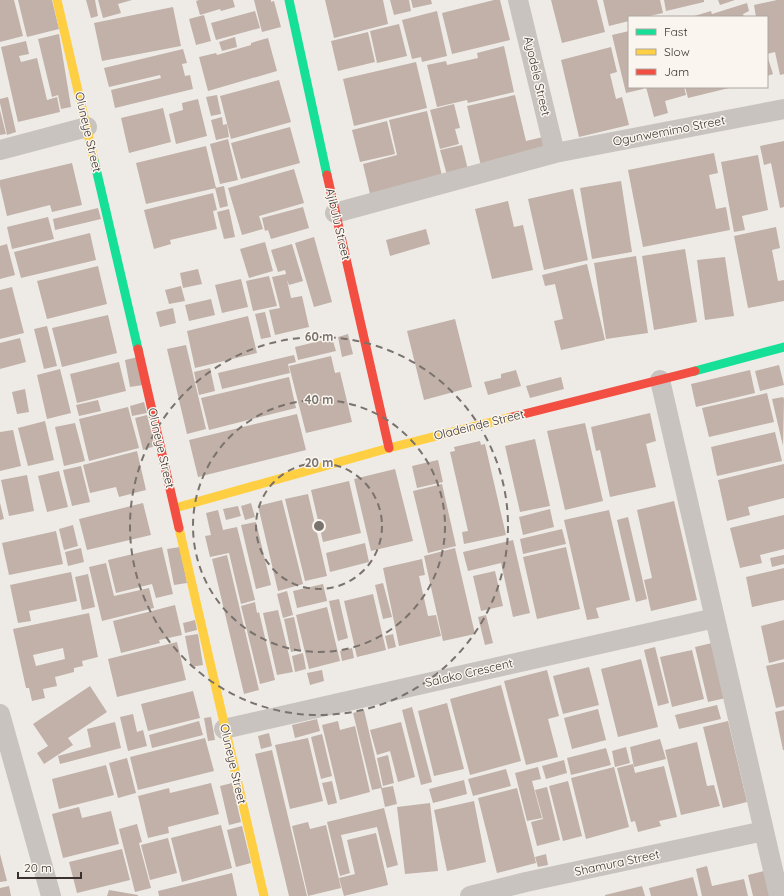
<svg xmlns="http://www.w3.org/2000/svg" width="784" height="896" font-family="Quicksand,sans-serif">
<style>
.building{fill:#c1b1a9;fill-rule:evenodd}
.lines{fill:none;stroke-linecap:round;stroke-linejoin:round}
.street{stroke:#c8c3bf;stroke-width:20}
.fast{stroke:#16e098;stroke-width:9}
.slow{stroke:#ffcf43;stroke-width:9}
.jam{stroke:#f24e42;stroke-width:9}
.ring{fill:none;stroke:#79726d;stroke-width:2;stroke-dasharray:7 5}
.labels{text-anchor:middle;stroke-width:3;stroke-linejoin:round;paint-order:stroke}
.street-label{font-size:12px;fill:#3a312c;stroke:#faf5ef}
.centre{fill:#79726d;stroke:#faf5ef;stroke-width:2}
.ring-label{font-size:12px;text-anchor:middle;font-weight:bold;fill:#79726d;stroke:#faf5ef;stroke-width:3;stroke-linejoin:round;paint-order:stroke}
</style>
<rect width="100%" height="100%" fill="#eeebe6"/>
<path class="building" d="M0 0H14L23 36 0 42Z
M18 0H52L59 29 27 37Z
M86 0H95L98 16 91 18Z
M98 0H132L118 4 121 13 103 18Z
M199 0H233L235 7 221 11 220 9 200 15 196 1Z
M254 0H271V2L274 1 281 27 262 32Z
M325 0H383L388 24 334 38Z
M390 0H409L411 11 394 15Z
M411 0H431L432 4 413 8Z
M494 0H500L510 40 452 54 442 13Z
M551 0H597L605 32 562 43Z
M603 0H660L663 13 645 17H629V21L609 26Z
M664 0H704V2L666 11Z
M718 0H735L720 5Z
M777 0H784V74L780 75 775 52 767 54V17H756L754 5Z
M747 3 749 11 743 14 744 17H691L711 11 712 14Z
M173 7 181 46 102 61 94 23Z
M255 11 260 28 216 40 211 23Z
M437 11 447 56 422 62 421 57 412 59 402 20Z
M204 15 211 41 196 45 189 19Z
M399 24 407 56 377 63 370 31Z
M629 31V87H643V89L626 93 612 35Z
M368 32 375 62 338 71 331 41Z
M59 34 71 107 61 109 58 95 52 97 38 39Z
M235 37 237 47 222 51 219 42Z
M268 38 277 71 208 91 199 57 216 53 217 55 251 45V43Z
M26 41 29 54 19 56 21 62 37 58 47 100 57 97 60 112 18 122 1 47Z
M504 46 514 92 468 103 467 100 437 107 427 65 446 61 447 65 478 58 477 53Z
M611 47 617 72 610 74 616 99 622 97 629 125 579 137 561 60Z
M183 49 187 63 182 64 185 76 190 75 193 89 115 108 111 90 161 78 160 75 109 87 104 68Z
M767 55 773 74 767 76Z
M416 62 427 108 354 126 343 79Z
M279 80 291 122 231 139 220 96Z
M646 87H684L686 95 665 101 668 113 654 117Z
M685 87H729V88L688 98Z
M217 95 221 114 211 116 206 97Z
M515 95 526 141 543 137 546 150 481 166 467 106Z
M8 97 16 132 7 135 0 103V99Z
M198 99 207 136 176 144 169 114 183 110 182 103Z
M454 104 460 128 455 129 459 144 440 149 430 110Z
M163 108 171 142 129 153 121 118Z
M0 110 6 134 0 135Z
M427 111 442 176 370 194 363 164 397 155 389 120Z
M222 117 223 125 227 124 229 137 216 140 211 120Z
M387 121 395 154 360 162 352 130Z
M290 127 300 163 241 179 231 143Z
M228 139 238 180 220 184 210 144Z
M784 141V207L780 208 771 163 764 165 760 146Z
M462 145 468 170 447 175 440 150Z
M206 146 216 188 146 204 136 163Z
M714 153 718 173 709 175 716 209 726 207 730 230 643 247 628 170Z
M758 155 768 210 742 216 745 230 734 232 721 162Z
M72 163 82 205 52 212 50 205 7 216 0 186V180Z
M294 169 304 203 259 216 263 229 242 235 228 188Z
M621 181 632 252 592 259 580 188Z
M224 186 228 206 220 208 215 188Z
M573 189 588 260 544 270 528 199Z
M213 193 217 210 213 211 217 229 170 240 171 244 154 249 144 210Z
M508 201 514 227 523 225 533 270 492 279 475 209Z
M303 207 309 228 271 239 268 230 265 231 262 218Z
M98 208 101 219 55 230 53 219Z
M229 209 235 237 224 239 217 212Z
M48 217 54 239 12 249 7 227Z
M776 227 780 248 772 250 778 281 784 280V301L748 308 734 236Z
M426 229 430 244 390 256 386 240Z
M90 233 96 260 21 278 14 252Z
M314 237 332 302 314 307 295 243Z
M265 242 273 271 249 278 240 249Z
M7 244 15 275 0 279V246Z
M292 244 303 281 289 285 287 280 291 298 302 296 309 327 275 335 269 310 280 308 272 277 286 274 285 270 278 272 271 250Z
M685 249 697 322 654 330 642 256Z
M636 256 648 333 606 339 594 263Z
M725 257 734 316 705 320 697 260Z
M587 264 605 340 561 350 554 321 563 319 555 284 545 286 542 275Z
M98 266 107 304 47 319 37 281Z
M198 269 202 284 183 288 180 273Z
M269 276 277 306 253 311 246 281Z
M241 279 248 307 222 313 215 285Z
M181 286 185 301 169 304 165 290Z
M12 287 24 333 0 339V290Z
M211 299 215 315 189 321 185 305Z
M173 308 176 323 160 327 156 312Z
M265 312 271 337 261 339 255 314Z
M108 315 117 353 62 367 52 328Z
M248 316 257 353 195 368 187 331Z
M455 319 472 387 424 400 407 331Z
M47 326 57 366 44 369 34 329Z
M348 334 353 354 342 357 338 337Z
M20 338 26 362 0 369V343Z
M332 338 336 351 298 360 295 347Z
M186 345 206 429 187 434 167 349Z
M294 355 296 362 288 364 290 373 222 389 218 373Z
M331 356 335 373 340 372 352 422 306 433 289 366Z
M138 357 143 385 130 387 125 360Z
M119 362 126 391 77 403 70 374Z
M779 365 784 385 760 391 755 371Z
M210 368 215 391 199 395 194 372Z
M60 369 71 413 47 419 37 375Z
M516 370 521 386 488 395 484 382 501 378V374Z
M750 370 755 393 696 407 691 384Z
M289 377 296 408 209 430 201 398Z
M561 377 564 389 530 398 526 386Z
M25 389 29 412 17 414 12 392Z
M767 393 774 422 709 437 702 408Z
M783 397 784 399 783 446 772 399Z
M98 400 101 411 79 416 76 405Z
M144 402 147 413 132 416 130 406Z
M128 407 139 448 89 461 79 419Z
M650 413 656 441 646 444 656 487 610 497 600 450 596 451 591 427Z
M297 414 306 450 198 477 189 440Z
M147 415 155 446 143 450 135 418Z
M45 421 54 460 28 466 18 428Z
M75 423 85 461 64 466 55 427Z
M585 423 603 501 565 510 547 431Z
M13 430 21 466 0 471V432Z
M775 432 782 461 717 476 711 447Z
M535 439 550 506 520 512 505 446Z
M480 441 481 445 485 444 506 535 464 544 462 532 468 531 450 452 455 451 454 447Z
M137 451 146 490 119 497 116 487 90 493 83 465Z
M438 460 443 482 417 488 412 466Z
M784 464V498L748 507 750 515 727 521 718 480Z
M81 466 90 502 72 506 63 470Z
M395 469 413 541 371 551 354 479Z
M59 471 68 507 47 512 38 476Z
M27 475 34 511 9 516 1 480Z
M349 481 361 533 323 542 311 490Z
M442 484 456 546 428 553 413 491Z
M308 494 327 576 305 581 285 499Z
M282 500 303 584 278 591 258 506Z
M674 501 697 600 651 611 644 580 652 578 637 510Z
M0 503 4 519 0 520Z
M143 503 151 535 87 550 79 519Z
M251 503 255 517 245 520 241 506Z
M238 506 241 516 226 520 223 509Z
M550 509 554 527 523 535 519 517Z
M218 510 223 530 237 527 255 600 241 604 229 553 210 557 205 536 211 535 206 513Z
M609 510 630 600 596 608 599 618 587 620 564 520Z
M784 515V549L760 555 762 563 740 568 730 528Z
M628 517 647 599 636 602 617 520Z
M256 522 271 585 256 589 241 525Z
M73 525 78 546 64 550 59 529Z
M562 529 566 544 523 554 520 539Z
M56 531 63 564 9 575 2 543Z
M513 540 530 613 513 617 501 563 468 571 463 552Z
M365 543 369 562 330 572 326 553Z
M162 547 173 594 156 598 152 584 116 593 108 560Z
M180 547 187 583 174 585 167 549Z
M566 547 580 609 537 619 523 557Z
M81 548 84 562 68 566 65 552Z
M455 548 475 634 443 641 424 556Z
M227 555 259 690 244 694 212 559Z
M784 555V564L772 567 770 558Z
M422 559 425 575 419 576 428 616 436 615 441 636 399 646 383 568Z
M106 563 114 596 149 588 154 608 102 621 89 567Z
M784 568V600L752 607 746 577Z
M495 571 503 606 481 611 473 576Z
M71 572 77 601 29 611 31 621 18 623 10 585Z
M88 574 95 607 82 610 75 577Z
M383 583 392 617 383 619 375 585Z
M323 584 327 601 297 608 293 591Z
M287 591 293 615 283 618 277 594Z
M373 594 386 650 357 657 344 601Z
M339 599 348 638 338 641 329 601Z
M255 602 257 613 259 612 275 680 260 684 241 606Z
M175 605 182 635 159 640 160 643 121 653 113 621Z
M327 607 340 661 309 669 296 615Z
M278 610 293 672 277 675 263 613Z
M89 613 98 657 82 661 83 666 74 668V672L55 677 57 686 43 689 45 698 32 701 29 688H26L13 629ZM63 648 65 659 36 666 33 655Z
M486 615 493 643 485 645 478 617Z
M294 617 301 650 291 652 284 619Z
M195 620 197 630 185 633 183 623Z
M784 620V659L769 663 761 626Z
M198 634 203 665 191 667 185 636Z
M393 634 396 647 388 649 385 636Z
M177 642 186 680 117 697 108 659Z
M712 643 726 698 708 702 695 647Z
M655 647 669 703 658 706 644 650Z
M352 648 354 658 342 661 340 651Z
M692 650 704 699 672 707 660 657Z
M303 653 306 669 295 672 292 656Z
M641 659 658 727 618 737 601 669Z
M784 662V706L776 708 766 666Z
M589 667 599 705 563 714 553 676Z
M322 670 324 681 310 685 307 673Z
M547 670 559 716 548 719 558 757 526 765 504 681Z
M501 685 521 761 470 775 450 699Z
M90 686 107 712 68 738 73 745 44 764 37 753 48 746 33 724Z
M193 691 200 718 148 731 141 704Z
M447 703 464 769 434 776 418 711Z
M717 705 721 719 679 729 675 715Z
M412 707 432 782 421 785 402 710Z
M598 709 606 740 572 749 564 718Z
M364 710 382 788 393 786 397 804 385 807 381 788 372 790 353 713Z
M784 710V750H783L775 712Z
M133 714 137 732 143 730 147 746 128 751 120 717Z
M211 717 215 740 208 741 204 718Z
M317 719 320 731 295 738 292 725Z
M199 721 203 735 152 748 149 735Z
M338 721 340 730 355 726 370 792 340 800 322 725Z
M728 721 747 802 723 808 703 727Z
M115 722 121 748 60 764 58 756 91 747 87 729Z
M401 722 415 777 398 782 390 751 377 755 370 730Z
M269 733 272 746 261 749 258 736Z
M322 734 332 776 321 779 311 737Z
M205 738 214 771 138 790 130 757Z
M308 738 323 801 290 809 275 745Z
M660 739 666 759 634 767 630 747Z
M697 742 707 786 714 785 720 806 681 815 665 750Z
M626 747 630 763 615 767 612 751Z
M606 748 611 765 571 775 567 758Z
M272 750 307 896H289L255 754Z
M388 755 394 783 383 786 377 758Z
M127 758 136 793 118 798 109 763Z
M564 760 567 773 546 779 542 766Z
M633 764 635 773 664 766 677 817 659 821 661 826 638 832 635 821 631 822 617 768Z
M106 765 114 795 59 809 52 779Z
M538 767 541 779 532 781 542 818 527 821 515 773Z
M614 767 629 827 586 839 571 778Z
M506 769 511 786 473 796 468 779Z
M464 780 467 794 433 803 429 789Z
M332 781 337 803 328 805 322 783Z
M568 781 582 836 563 841 549 786Z
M211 783 219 814 168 827 169 833 148 838 138 796 169 788 170 793Z
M232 783 241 822 229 825 220 786Z
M547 787 560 840 537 846 531 822 543 819 535 790Z
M517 788 536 863 497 873 478 798Z
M474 801 486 862 447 871 434 810Z
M430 803 438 871 405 874 397 807Z
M79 807 82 818 111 811 119 844 63 858 52 814Z
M384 808 398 865 387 868 377 827 341 835 350 873 340 876 327 822Z
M308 822 310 829 326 825 341 888 308 896 292 826Z
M137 824 142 842 139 843 151 888 135 892 119 829Z
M221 825 232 868 182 882 171 838Z
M242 826 251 863 236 867 227 830Z
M376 833 388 885 344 896 339 878 355 874 347 840Z
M168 838 177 873 150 880 141 845Z
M122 849 130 880 77 893 69 862Z
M0 854 7 881 0 882Z
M546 854 548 865 538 867 535 857Z
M707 866 712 886 744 879 748 896H702L696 869Z
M764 871 770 896H753L748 875Z
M232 873 237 896H159L158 891Z
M693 877 698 896H651L649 888Z
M9 886 11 896H0V888Z
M642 886 645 896H605V895Z
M109 890 138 895V896H107Z"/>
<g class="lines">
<path class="street" d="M518 0 555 153
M0 150 87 127
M335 213 555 153 784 109
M660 380 779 896
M0 714 51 896
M224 729 715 618
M470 896 526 882 764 831"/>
<path class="fast" d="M289 0 327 175
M94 160 138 349
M695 371 784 347"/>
<path class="slow" d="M57 0 94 160
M175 508 389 448 512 417
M179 528 264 896"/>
<path class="jam" d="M327 175 389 448
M138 349 179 528
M512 417 695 371"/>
</g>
<g class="ring">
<circle cx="319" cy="526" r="63"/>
<circle cx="319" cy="526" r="126"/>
<circle cx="319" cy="526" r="189"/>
</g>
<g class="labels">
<g class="street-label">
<text transform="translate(537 76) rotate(77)" y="4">Ayodele Street</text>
<text transform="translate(669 131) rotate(-11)" y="4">Ogunwemimo Street</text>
<text transform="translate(88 132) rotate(77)" y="4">Oluneye Street</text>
<text transform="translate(338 224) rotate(77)" y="4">Ajibulu Street</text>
<text transform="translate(479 425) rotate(-14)" y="4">Oladeinde Street</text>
<text transform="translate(161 448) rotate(77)" y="4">Oluneye Street</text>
<text transform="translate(469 673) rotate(-13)" y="4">Salako Crescent</text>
<text transform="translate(233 764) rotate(77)" y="4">Oluneye Street</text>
<text transform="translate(617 863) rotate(-12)" y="4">Shamura Street</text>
</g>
</g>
<circle cx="319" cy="526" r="6" class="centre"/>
<g class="ring-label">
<text x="319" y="341">60 m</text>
<text x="319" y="404">40 m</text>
<text x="319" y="467">20 m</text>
</g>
<rect x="628" y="16" width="140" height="72" fill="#faf5ef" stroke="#ada7a1"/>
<rect x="636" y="29" width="20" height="6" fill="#16e098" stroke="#ada7a1"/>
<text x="664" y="36" font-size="12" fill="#3a312c">Fast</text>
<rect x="636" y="49" width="20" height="6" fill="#ffcf43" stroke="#ada7a1"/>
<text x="664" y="56" font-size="12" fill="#3a312c">Slow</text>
<rect x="636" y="69" width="20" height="6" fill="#f24e42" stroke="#ada7a1"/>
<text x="664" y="76" font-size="12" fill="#3a312c">Jam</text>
<path d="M18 872v6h63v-6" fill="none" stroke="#3a312c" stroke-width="2"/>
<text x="24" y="872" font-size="12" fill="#3a312c" stroke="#faf5ef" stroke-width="3" paint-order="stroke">20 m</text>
</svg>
